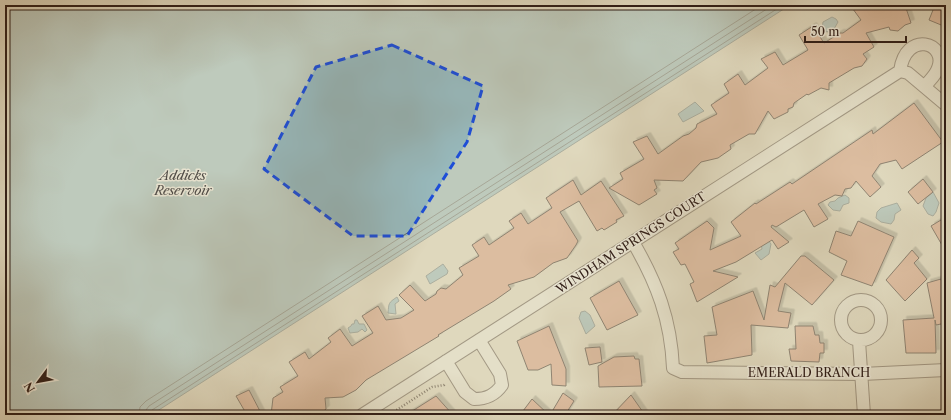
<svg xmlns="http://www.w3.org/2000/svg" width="951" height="420" font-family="'Libre Caslon Text',serif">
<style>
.water{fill:#97b8bb;stroke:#6e7a79}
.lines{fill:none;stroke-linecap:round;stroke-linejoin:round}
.shore{stroke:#646b69;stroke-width:1}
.building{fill:#da9b7b;stroke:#301e17;filter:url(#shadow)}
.minor-casing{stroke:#5c4c40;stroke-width:14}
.path{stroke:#301e17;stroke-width:2.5;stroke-dasharray:1 2;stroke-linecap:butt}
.minor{stroke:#eae6d4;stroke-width:12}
.marked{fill:none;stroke:#1d4ed8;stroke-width:3;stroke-dasharray:8 5;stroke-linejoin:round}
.labels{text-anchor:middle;stroke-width:3;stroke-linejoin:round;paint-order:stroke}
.street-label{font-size:12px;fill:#301e17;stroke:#eae6d4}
.water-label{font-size:13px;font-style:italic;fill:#4f4c48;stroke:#eae6d4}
</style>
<defs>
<filter id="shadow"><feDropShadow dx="3.5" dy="-3.5" stdDeviation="0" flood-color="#0004"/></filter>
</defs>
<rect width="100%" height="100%" fill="#dfd8bd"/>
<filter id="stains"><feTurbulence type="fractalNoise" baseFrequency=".005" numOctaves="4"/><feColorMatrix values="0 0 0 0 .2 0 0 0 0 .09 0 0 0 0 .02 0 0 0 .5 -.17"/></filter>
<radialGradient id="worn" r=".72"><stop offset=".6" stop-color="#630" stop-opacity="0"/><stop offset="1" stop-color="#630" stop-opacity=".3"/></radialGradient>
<path class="water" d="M5 5H790L151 415H5Z
M832 17 836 19 838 22 834 29 827 32 822 29 823 22Z
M695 102 704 111 683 122 678 114Z
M933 192 939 203 936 212 933 216 928 214 923 206 926 198Z
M845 195 849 198V203L843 205 840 211 833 210 828 205 830 202 835 201 838 198Z
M897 203 901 210 895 214 894 220 891 224 881 222 876 218 877 212 881 208Z
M768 240 771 244 769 254 761 260 755 253 762 249 761 244Z
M443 264 448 271 447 274 430 284 426 276Z
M397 297 399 301 395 304 396 314 388 313C389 303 388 303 397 297Z
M585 311 590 315 595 326 586 334 579 318 581 312Z
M355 320H357L359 324H364L367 330 365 332 362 329 358 332 350 333 348 328 351 326 352 324H354Z"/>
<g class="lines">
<path class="shore" d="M139 415 140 407 146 401 762 5
M145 415 146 410 149 406 773 5
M150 415 152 410 783 5"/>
</g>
<path class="building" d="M850 5H905L911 23 905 25 898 31 890 30 889 27 866 33 874 47 863 54 867 59 862 66 854 68 829 83V90L821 88 808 95 807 94 794 103 793 107 788 109V112L774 119 768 111 755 134H749L730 145 731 149 718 158 701 162 683 181 654 180 657 188 654 190 657 194 639 205 609 188 623 179 620 173 644 159 633 142 647 136 658 154 683 136 689 134 696 128 697 124 717 114 711 105 729 93 724 84 738 74 745 85 768 68 761 59 775 52 783 65 808 50 799 35 813 26 824 43 840 33H843L861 20Z
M935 5H946V27L929 20Z
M914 103 943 142 902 169 896 160 880 164 872 176 881 187 870 197 856 181 851 188 845 189 842 196 835 195 818 204 828 219 814 227 804 210 776 227 772 225 771 227 789 242 778 249 772 240 736 262 713 271 738 277 697 302 690 284 694 282 685 264 681 265 673 252 679 249 675 243 707 221 714 228 710 250 741 236 731 222 755 203 756 204 790 182 792 184 872 130 873 134Z
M923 179 933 192 918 204 908 192Z
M573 180 581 195 601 181 624 216 616 220 617 222 604 230 602 228 597 231 579 201 560 212 578 241 576 245 567 258 553 263 534 277 508 285 511 289 494 301 438 335 439 336 366 380 356 390 343 397 325 398 326 409 319 415H271L273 398 283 392 280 387 298 376 289 362 305 352 309 359 331 342 328 338 340 329 352 346 373 333 362 316 378 306 386 320 401 318 414 310 399 295 410 285 425 301 436 294 437 291 441 288 446 289 463 275 459 268 479 256 472 245 484 237 489 245 514 228 509 221 521 213 528 224 552 208 546 198Z
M946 217V252L931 226Z
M858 221 894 237 872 286 841 275 847 261 829 252 836 231 851 236Z
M912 250 919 258 914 263 927 279 905 301 886 280Z
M801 256H805L834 280 812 305 785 283 778 311 791 313 788 328 751 325 752 355 707 363 704 336 717 335 712 307 753 291 764 320 770 285 775 287Z
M941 279 946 302V323L936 325 935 320 936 353H906L903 320 934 318 927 283Z
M619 281 638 315 607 330 590 298Z
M549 326 566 369V386L552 385 551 364 538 370H528L517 341Z
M795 326H813L815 335H819L820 343H824V353H820L819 362 791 361 789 349H796Z
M600 347 602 362 589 365 585 348Z
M634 356 635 359H639L642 386 599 387 598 366 614 357Z
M249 390 262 415H247L236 396Z
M563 393 574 401 565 415H550Z
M631 395 645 415H612Z
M436 396 453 415H406Z
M532 399 549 415H520Z"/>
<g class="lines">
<g class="minor-casing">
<path id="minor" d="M900 71C906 29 948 43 938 68 936 75 929 81 925 86
M900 71 908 73 946 105
M633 242C657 283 671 320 673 368L682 372 862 374 946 370
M841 320a20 20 0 1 1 40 0a20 20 0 1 1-40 0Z
M859 341 864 415
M446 361 465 392 474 399C487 399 495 395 502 385L500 374 479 340
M362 415 900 71"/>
</g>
<path class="path" d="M389 415 432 387 444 385 445 383"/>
<use href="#minor" class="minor"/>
</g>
<path d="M0 0H951V420H0ZM392 45 483 86 467 142 407 236H353L264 169 316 67Z" fill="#dfd8bd" fill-opacity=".55" fill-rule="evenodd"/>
<path class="marked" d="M392 45 483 86 467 142 407 236H353L264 169 316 67Z"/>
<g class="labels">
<g class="street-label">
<text transform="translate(631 243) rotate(-33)" y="4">WINDHAM SPRINGS COURT</text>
<text x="809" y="377">EMERALD BRANCH</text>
</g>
<g class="water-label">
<text x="183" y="180">Addicks<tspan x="183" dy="15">Reservoir</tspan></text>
</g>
</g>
<rect width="951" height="420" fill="none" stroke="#dfd8bd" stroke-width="20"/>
<rect x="6" y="6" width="939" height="408" fill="none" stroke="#301e17" stroke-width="2"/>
<rect x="10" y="10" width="931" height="400" fill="none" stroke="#301e17"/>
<g transform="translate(38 382) rotate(238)" stroke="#eae6d4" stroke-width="3" paint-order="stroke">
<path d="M0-3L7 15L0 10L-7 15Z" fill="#301e17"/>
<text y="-6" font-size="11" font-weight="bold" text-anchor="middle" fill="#301e17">N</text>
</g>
<path d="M805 36v6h101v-6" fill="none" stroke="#301e17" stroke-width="2"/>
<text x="811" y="36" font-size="12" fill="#301e17" stroke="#eae6d4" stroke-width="3" paint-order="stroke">50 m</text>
<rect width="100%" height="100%" filter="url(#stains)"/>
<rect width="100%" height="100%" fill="url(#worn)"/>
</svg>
